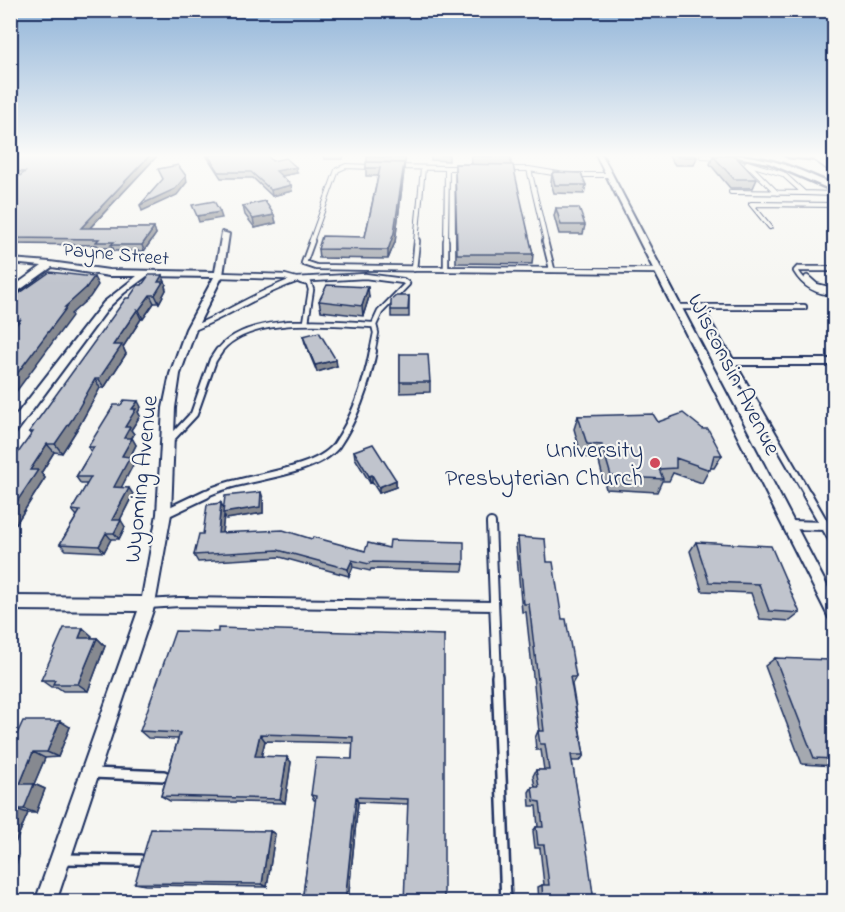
<svg xmlns="http://www.w3.org/2000/svg" width="845" height="912" font-family="'Indie Flower',sans-serif">
<style>
.lines{fill:none;stroke-linecap:round;stroke-linejoin:round}
.lane-far4-casing{stroke:#1b2f5e;stroke-width:6}
.lane-far3-casing{stroke:#1b2f5e;stroke-width:8}
.lane-far2-casing{stroke:#1b2f5e;stroke-width:10}
.lane-far1-casing{stroke:#1b2f5e;stroke-width:12}
.lane-casing{stroke:#1b2f5e;stroke-width:14}
.street-casing{stroke:#1b2f5e;stroke-width:4}
.secondary-casing{stroke:#1b2f5e;stroke-width:5}
.primary-casing{stroke:#1b2f5e;stroke-width:4}
.lane-far4{stroke:#f6f6f2;stroke-width:4}
.lane-far3{stroke:#f6f6f2;stroke-width:4.5}
.lane-far2{stroke:#f6f6f2;stroke-width:6}
.lane-far1{stroke:#f6f6f2;stroke-width:8}
.lane{stroke:#f6f6f2;stroke-width:9}
.street{fill:#f6f6f2;fill-rule:evenodd}
.secondary{fill:#f6f6f2;fill-rule:evenodd}
.primary{fill:#f6f6f2;fill-rule:evenodd}
.primary-bridge-casing{stroke:#1b2f5e;stroke-width:13;stroke-linecap:butt}
.primary-bridge{stroke:#f6f6f2;stroke-width:10}
.wall{fill:#a5a9b0;stroke:#1b2f5e;stroke-width:1.5}
.shaded-wall{fill:#868990;stroke:#1b2f5e;stroke-width:1.5}
.building{fill:#c0c4cd;stroke:#1b2f5e;stroke-width:1.5}
.poi-dot{fill:#d1495b;stroke:#f6f6f2;stroke-width:2}
.labels{text-anchor:middle;stroke-width:4.5;stroke-linejoin:round;paint-order:stroke}
.far-street-label{font-size:20px;fill:#1b2f5e;stroke:#f6f6f2}
.street-label{font-size:24px;fill:#1b2f5e;stroke:#f6f6f2}
.poi-label{font-size:24px;fill:#1b2f5e;stroke:#f6f6f2;text-anchor:end}
</style>
<rect width="100%" height="100%" fill="#f6f6f2"/>
<filter id="ink" filterUnits="userSpaceOnUse"><feTurbulence type="fractalNoise" baseFrequency=".0167" numOctaves="2"/><feDisplacementMap in="SourceGraphic" scale="12" xChannelSelector="R" yChannelSelector="G"/><feConvolveMatrix kernelMatrix="1 2 1 2 8 2 1 2 1" color-interpolation-filters="sRGB"/></filter>
<g filter="url(#ink)">
<g class="lines">
<g class="lane-far4-casing">
<path id="lane-far4" d="M702 156 721 157
M731 159 752 168 777 193
M397 167 447 168
M506 169H529L559 174
M529 169 546 242
M575 175H610
M731 192 804 193 783 174 747 163
M804 193 834 194
M770 227 751 204 834 205
M311 242 337 170 346 166 371 167
M416 242 423 168
M446 242 447 168H460"/>
</g>
<g class="lane-far3-casing">
<path id="lane-far3" d="M312 241 304 263 316 267 446 269
M446 241V269L658 271
M545 241 552 269
M414 269 417 241
M798 269 796 271C805 286 817 292 834 293
M798 269H834
M807 278 816 286 832 290
M296 280 365 276 403 281 407 284 380 312 374 325
M301 281 309 283 311 290 306 322
M678 307H700
M191 329C227 315 259 292 296 280L285 277 219 275
M218 353C244 313 332 323 374 325L376 333 372 353
M726 353 700 307H804"/>
</g>
<g class="lane-far2-casing">
<path id="lane-far2" d="M725 351 731 362
M168 442 194 414 213 360 219 351
M203 495C233 480 268 478 301 467 313 463 328 456 336 446 355 418 367 383 373 351
M808 495 731 362H834"/>
</g>
<g class="lane-far1-casing">
<path id="lane-far1" d="M807 494 834 541
M164 514 206 494
M491 523 497 678
M789 525 826 526
M148 604 179 602 494 606"/>
</g>
<g class="lane-casing">
<path id="lane" d="M497 676 506 902
M93 773 164 776
M63 859 140 860"/>
</g>
<g class="street-casing">
<path id="street" d="M596 155H602L834 599V620L829 618Z
M222 232 229 234 223 275 196 329 180 374 175 408 171 514 155 604 56 902H35L138 611 10 610V596L142 597 157 514 163 408 170 374 186 329 214 277 147 276 124 293 110 306 14 435 10 436V423L104 302 137 276H109L52 267 10 297V289L42 266 10 263V259L50 262 109 270 215 272Z"/>
</g>
<g class="secondary-casing">
<path id="secondary" d="M727 155C768 155 797 169 834 185V191L769 163Z
M785 155 834 156V161L789 157Z"/>
</g>
<g class="primary-casing">
<path id="primary" d="M828 155H834V160Z"/>
</g>
<use href="#lane-far4" class="lane-far4"/>
<use href="#lane-far3" class="lane-far3"/>
<use href="#lane-far2" class="lane-far2"/>
<use href="#lane-far1" class="lane-far1"/>
<use href="#lane" class="lane"/>
<use href="#street" class="street"/>
<use href="#secondary" class="secondary"/>
<use href="#primary" class="primary"/>
<g class="primary-bridge-casing">
<path id="primary-bridge" d="M816 155 834 168"/>
</g>
<use href="#primary-bridge" class="primary-bridge"/>
</g>
<path class="wall" d="M10 155H158L90 228H154L156 234 144 251H114L113 248H99L97 245 10 244V183L17 177H10Z
M206 155H267L272 161 297 173 281 176 292 191 272 196 253 178H221Z
M323 155H344L343 159H324Z
M367 155H406L405 163 367 162Z
M431 155H449V161L431 160Z
M471 155H511V165L533 254 532 264 456 263 455 164H472Z
M668 155H695L697 157 694 165H675Z
M713 156 757 179 753 188H730L710 164Z
M404 163V171L395 242 388 259 319 258 318 249 365 237 378 176H366V168Z
M552 174 586 185 584 194 554 193 551 183Z
M243 206 274 215 276 223 255 228 245 215Z
M556 208 585 225 583 234H559L554 216Z
M162 275 166 284 165 286 166 290 159 303H154L143 319H141L123 347 126 354 104 388H100L79 426 62 453 54 452 41 473 45 478 10 533 31 435 29 432 129 298 142 285Z
M409 296V317H391V310Z
M369 297 363 316 321 311 319 301Z
M303 336 337 366 317 372 305 343Z
M400 354 430 382V392L400 393Z
M141 407 138 412 140 416 131 430 134 434 132 438 136 445 130 457 134 463 121 487 133 494 120 520 125 527 119 539H111L104 552 66 550 60 544 77 516 72 510 87 484H81L76 477 91 452 88 447Z
M578 416 658 422 722 455 714 468H710L702 483 673 473 669 481H662L657 492 606 489 598 458 582 457 574 429Z
M354 451 396 480V487L379 493 372 482 370 483 355 458Z
M263 498V513L226 519 224 515 222 533 312 539 365 551 389 548 464 564 463 571 371 569 370 571 353 567 349 576 280 557 198 562 194 555 203 534 224 508Z
M518 537 547 562 576 677 572 684 584 755 580 761H572L594 902H539L538 887 542 885H544L540 848H535L533 831 536 827H538L536 806H530L529 792 532 787H535L533 776 536 770H544L541 750H536L535 738 538 731H539L526 612H522L516 546Z
M696 542 800 613 790 621 760 619 751 593 702 591 690 551Z
M444 635 408 804 358 802 348 902H302L316 800H314L311 795 352 759 353 743 265 741 261 756 291 762 285 803 170 801 161 796 178 739 148 738 140 731Z
M92 636 91 638H97L105 646 88 691H63L57 687H51L41 680Z
M775 658 834 671V766L802 764 765 666Z
M70 727 58 757 45 758 34 784 45 789 36 813H28L10 855V749Z
M270 831 275 834 267 887 145 885 135 883Z"/>
<path class="shaded-wall" d="M150 155H158L84 234 81 228Z
M404 163V171L395 242 388 259V250Z
M296 167 297 173 277 177 276 171Z
M186 176 187 182 177 195 142 211 140 205Z
M291 185 292 191 272 196 271 190Z
M220 212 222 218 199 222 197 216Z
M274 215 276 223 255 228 253 219Z
M154 228 156 234 144 251 142 245Z
M162 275 166 284 165 286 166 290 159 303 155 295 158 282Z
M94 277 98 285 90 297 71 314 72 316 10 400V383L65 307Z
M368 287 369 297 363 316 362 306Z
M150 295 154 303 143 319 139 310Z
M137 310 141 319 123 347 126 354 104 388 99 379 113 345Z
M21 319 10 335V324Z
M336 360 337 366 317 372 315 365Z
M95 379 100 388 79 426 62 453 55 444Z
M138 401 141 407 138 412 140 416 131 430 134 434 128 444 124 438 125 427 132 409Z
M132 438 136 445 130 457 134 463 118 494 114 487 122 456Z
M47 444 54 452 41 473 45 478 10 533V512L30 470Z
M372 475V482L370 483 369 476Z
M396 480V487L379 493V487Z
M129 488 133 494 117 526 112 520Z
M261 492 263 498V513L226 519 224 515 221 541 218 533 221 503 225 511Z
M121 520 125 527 119 539 114 533Z
M106 533 111 539 104 552 99 546Z
M352 560 353 567 349 576 348 569Z
M83 628 92 636 88 646 79 638Z
M97 638 105 646 88 691 78 684Z
M60 721 70 727 58 757 47 752Z
M260 734 265 741 260 762 255 756Z
M33 752 45 758 34 784 45 789 36 813 24 809 20 784Z
M287 757 291 762 285 803 280 799Z
M356 797 358 802 348 902H345Z
M15 809 28 813 10 855V820Z
M270 831 275 834 267 887 262 884Z
M10 856 19 857 10 879Z"/>
<path class="building" d="M10 155H150L81 228H154L142 245H111L114 242H96L99 239 10 238V183L25 172 10 171Z
M208 155H267L272 161 286 158 296 167 276 171 291 185 271 190 251 172H219Z
M367 155H405V158L367 157Z
M473 155H511V157L473 156Z
M677 155H695L697 157H678Z
M713 156H735L757 179H734Z
M366 162 404 163 394 233 388 250 318 249 322 236 365 237 380 168H366Z
M455 164 513 165 533 254H457Z
M178 165 186 176 175 189 140 205 163 179 158 169Z
M554 172 581 173 586 185H555L552 174Z
M214 201 220 212 197 216 192 205Z
M265 201 274 215 253 219 243 206Z
M556 208H579L585 225H561Z
M50 272 94 277 86 288 65 307H67L10 383V332L21 319 10 324V300Z
M149 275H162L158 282H163L155 295H150L139 310H137L113 345H122L99 379H95L73 418 55 444H47L30 470H38L10 512V464L33 432H29L126 298H129L138 285H142Z
M327 285 368 287 362 306 319 301Z
M396 296H409L408 310H391V300Z
M319 332 336 360 315 365 303 336Z
M400 354H428L430 382H400Z
M124 400 138 401 132 409H136L125 427H130L124 438H132L122 456 130 457 114 487 129 488 112 520H121L114 533H106L99 546 60 544 80 511 72 510 91 477H76L94 447H88L114 405H121Z
M683 413 703 429H708L722 455H714L710 470 676 458V468L659 469 663 479 611 476 602 445 587 444 578 416 653 414 658 422Z
M373 444 396 480 379 487 372 475 369 476 354 451Z
M261 492 260 507 223 513 225 496Z
M221 503 218 533 283 530 312 539 313 537 365 551 368 543 389 548 390 540 464 542V564L370 562 369 564 352 560 348 569 278 550 194 555 199 534H203L207 505Z
M518 537 545 539 547 562H553L562 619H566L576 677H570L584 755H571L588 857 594 902H543L542 885H549L544 845H538L536 827H543L540 802 534 801 532 787H539L536 770H549L545 744H540L538 731H544L529 604H524Z
M696 542 771 546 800 613 769 611 759 584 709 582Z
M64 628H83L79 638H97L78 684H53L55 680H41Z
M218 628 444 635V902H404L408 799 356 797 345 902H302L316 796 311 795 316 758 352 759 353 737 260 734 255 756 287 757 280 799 161 796 180 733 140 731 175 631 218 632Z
M775 658 830 660 834 671V759L814 758Z
M23 721H60L47 752H33L20 784H34L24 809H15L10 820V749Z
M151 829 270 831 262 884 135 883Z"/>
</g>
<linearGradient id="sky" x2="0" y2="1"><stop stop-color="#8fb3d8"/><stop offset="0.55" stop-color="#fbfbf9"/><stop offset="1" stop-color="#fbfbf9" stop-opacity="0"/></linearGradient>
<rect width="845" height="283" fill="url(#sky)"/>
<circle class="poi-dot" cx="655" cy="463" r="6"/>
<g class="labels">
<g class="far-street-label">
<text transform="translate(116 253) rotate(5)" y="7">Payne Street</text>
</g>
<g class="street-label">
<text transform="translate(735 374) rotate(63)" y="8">Wisconsin Avenue</text>
<text transform="translate(140 479) rotate(-84)" y="8">Wyoming Avenue</text>
</g>
<g class="poi-label">
<text x="643" y="457">University<tspan x="643" dy="28">Presbyterian Church</tspan></text>
</g>
</g>
<rect width="845" height="912" fill="none" stroke="#f6f6f2" stroke-width="36"/>
<rect x="18" y="18" width="809" height="876" fill="none" stroke="#1b2f5e" stroke-width="2" filter="url(#ink)"/>
</svg>
